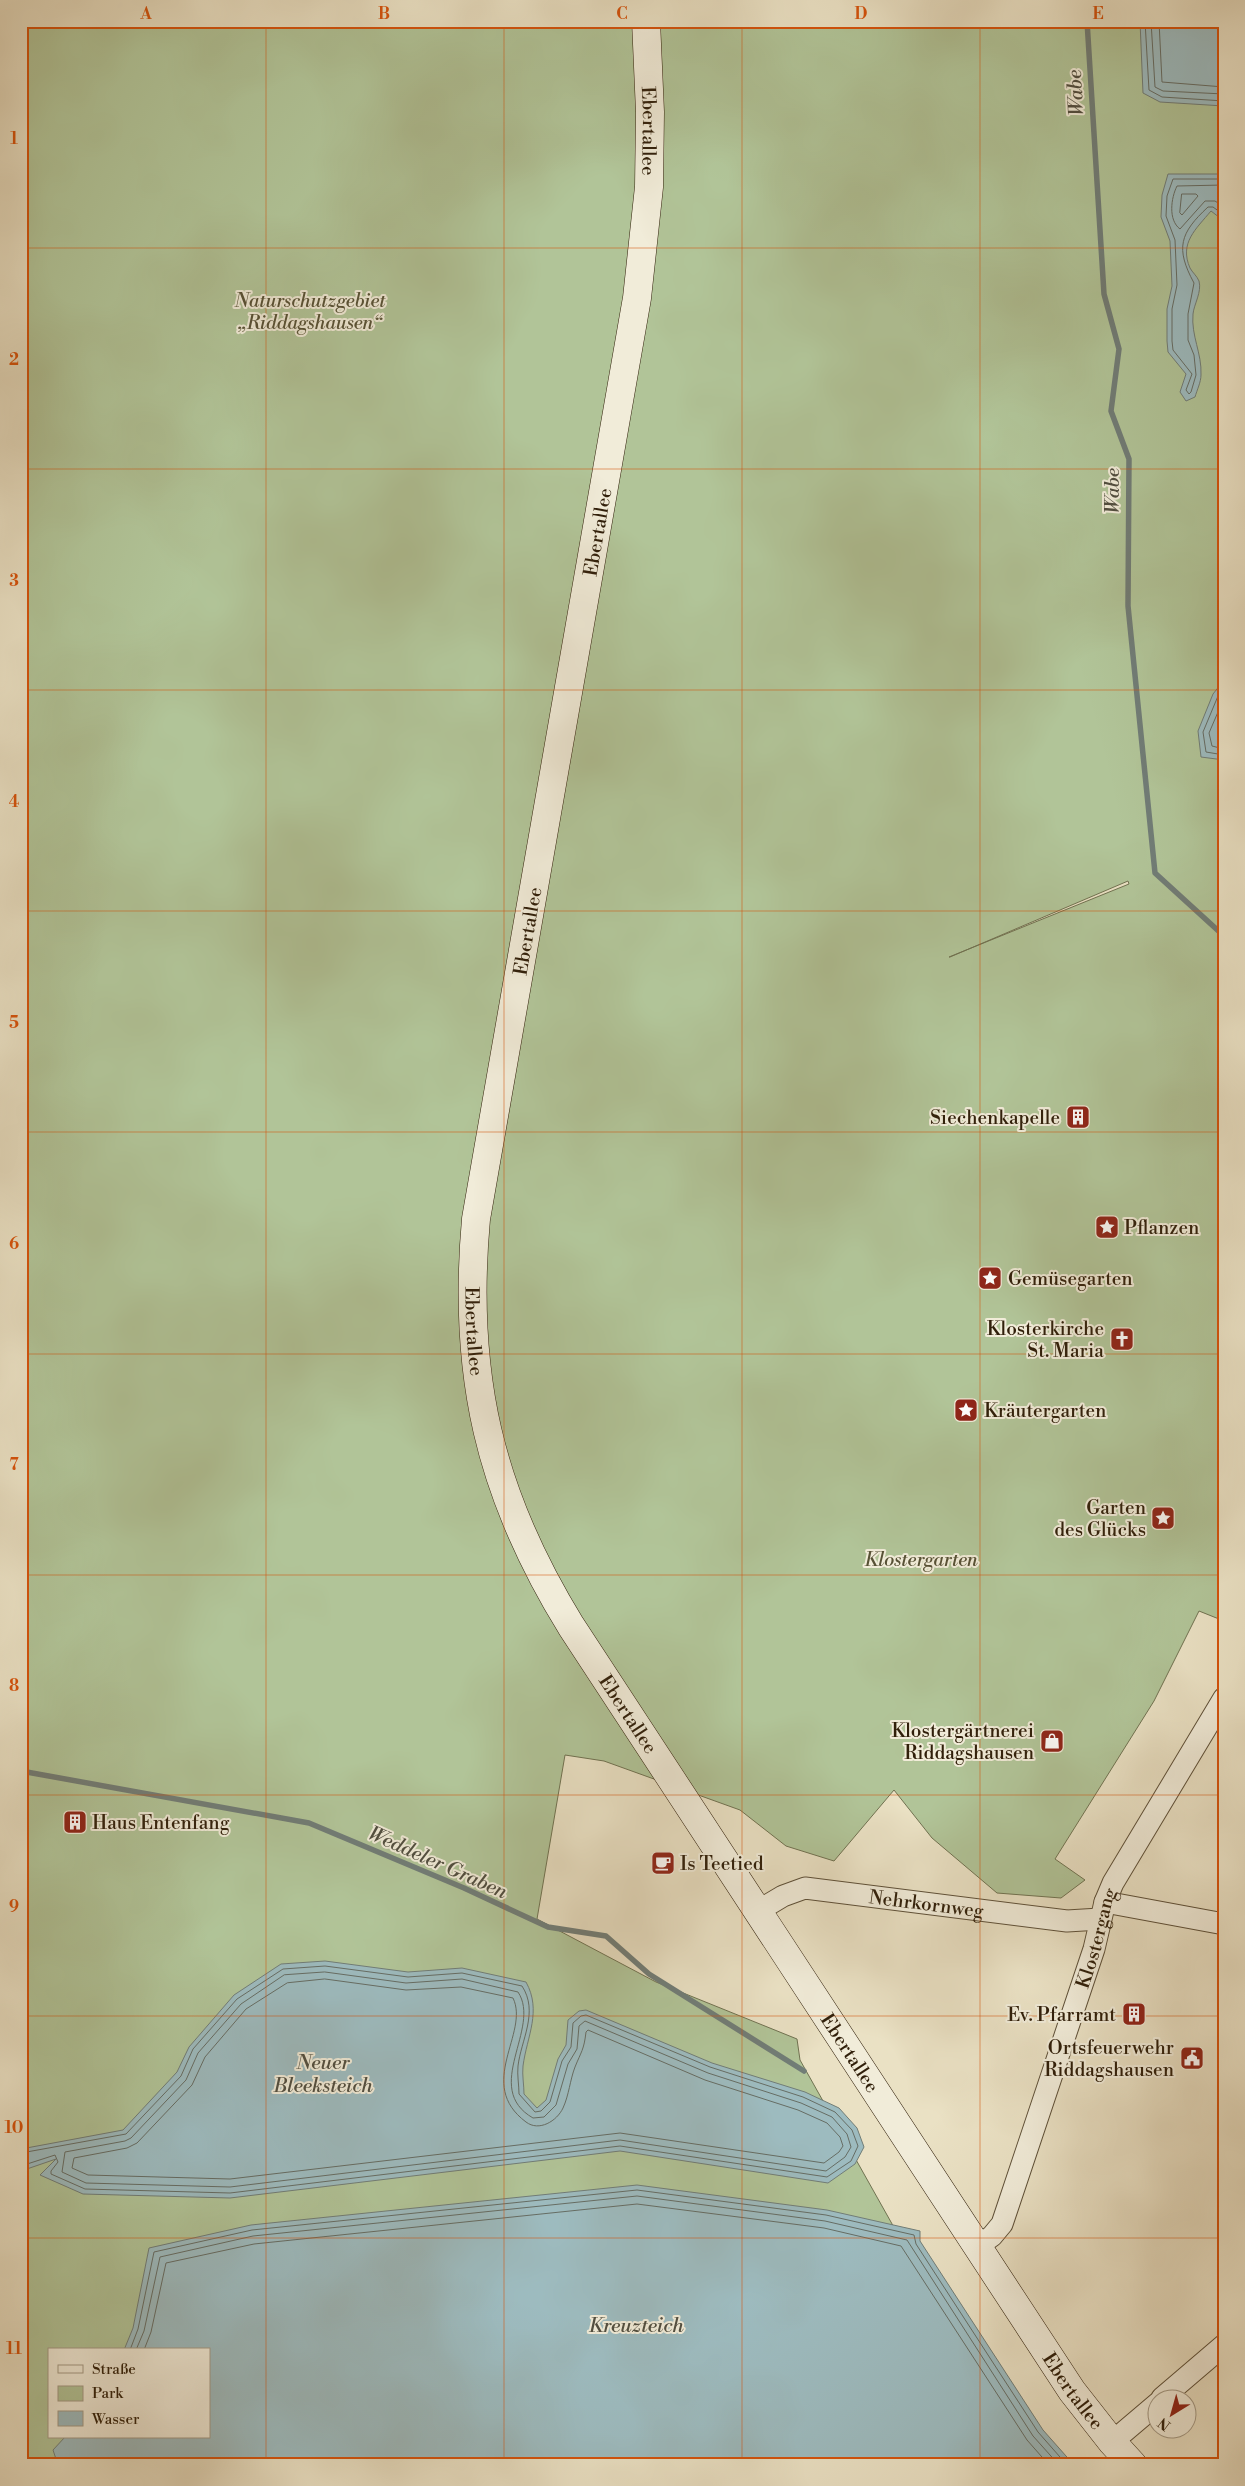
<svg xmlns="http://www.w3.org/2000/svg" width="1245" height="2486" font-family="'Libre Bodoni',serif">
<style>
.green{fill:#b1c498;stroke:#707251;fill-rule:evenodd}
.water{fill:#9dbbbf;stroke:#717d77}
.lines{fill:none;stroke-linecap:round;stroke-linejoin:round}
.shore{stroke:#666d64;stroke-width:1}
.stream{stroke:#717d77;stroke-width:5.5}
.minor-casing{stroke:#5e5038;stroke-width:23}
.secondary-casing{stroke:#301f0a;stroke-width:29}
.minor{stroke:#f1ecd9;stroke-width:21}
.secondary{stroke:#f1ecd9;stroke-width:28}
.grid{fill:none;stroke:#d6530c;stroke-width:1;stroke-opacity:0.55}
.labels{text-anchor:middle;stroke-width:4;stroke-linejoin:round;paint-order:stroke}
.street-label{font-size:19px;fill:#301f0a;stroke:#f1ecd9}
.park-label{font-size:19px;font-style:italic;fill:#575135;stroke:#f1ecd9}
.poi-label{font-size:19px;fill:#301f0a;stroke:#f1ecd9;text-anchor:end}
.water-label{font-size:20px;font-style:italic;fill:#514e40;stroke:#f1ecd9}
.neatline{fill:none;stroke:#d6530c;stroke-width:2}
.grid-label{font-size:16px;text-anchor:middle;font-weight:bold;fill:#d6530c}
</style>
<rect width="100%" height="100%" fill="#eae1c4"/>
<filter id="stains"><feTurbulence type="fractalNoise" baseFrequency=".004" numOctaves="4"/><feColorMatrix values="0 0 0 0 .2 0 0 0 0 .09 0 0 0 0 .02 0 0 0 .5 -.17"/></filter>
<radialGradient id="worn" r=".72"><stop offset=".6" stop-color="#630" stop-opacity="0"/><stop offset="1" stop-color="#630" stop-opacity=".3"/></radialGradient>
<path class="green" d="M21 21H1224V1621L1199 1611 1154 1701 1055 1859 1085 1880 1061 1898 997 1893 932 1838 894 1790 834 1861 786 1846 740 1810 604 1761 565 1755 537 1919 656 1982 797 2039 800 2060 905 2247 1064 2465H21ZM1128 881 1129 884 949 957H950ZM49 2350H209V2437H49Z"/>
<path class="water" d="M1140 21H1224V106L1160 102 1143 93Z
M1168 174H1224V221L1211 211C1196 229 1179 243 1190 268 1192 272 1197 276 1199 281 1202 292 1194 304 1193 314 1191 336 1202 353 1201 375 1201 382 1197 390 1195 397L1186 401 1180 392 1186 374 1168 352 1167 341V309L1172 286 1170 241 1161 217 1162 195Z
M1224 680V760L1201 757 1198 731 1213 694Z
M325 1961 408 1972 462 1968 526 1982C542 2011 527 2036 523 2066 522 2075 524 2085 524 2094L537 2108 546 2100 558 2059 566 2045 568 2020 579 2011 586 2010 712 2063 805 2092 839 2108 857 2128 864 2147 855 2164 828 2183 620 2151 230 2198 83 2194 40 2175 56 2159 21 2171V2149L123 2130 177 2072 189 2047 234 1995 281 1964Z
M637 2185 827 2210 920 2231V2241L1043 2430 1074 2465H58L53 2450 65 2437H209V2350H124L133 2328 149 2248 251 2225Z"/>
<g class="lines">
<path class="shore" d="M1145 21 1149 90 1162 97 1224 101
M1151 21 1155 87 1163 91 1224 94
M1159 21 1162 82 1224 87
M1224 179H1173L1167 196 1166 216 1175 240 1177 285 1172 309V341L1173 350 1192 374 1186 390 1189 394 1191 392 1196 375 1194 355 1188 340V314L1194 283C1175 248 1180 233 1208 207H1213L1224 215
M1224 185 1177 186C1171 198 1168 220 1180 229L1205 201H1215L1224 207
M1182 194H1196L1198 196 1182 215 1180 213Z
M1224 688 1218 696 1203 732 1206 752 1224 755
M1224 698 1209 733 1212 746 1224 749
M325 1972 406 1983 462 1979 518 1992C542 2028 481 2088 533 2118L544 2117 556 2105 568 2064 577 2049 579 2026 585 2021 708 2073 801 2103 832 2117 847 2134 851 2147 845 2157 826 2171 620 2140 230 2187 86 2183 62 2172 65 2152 125 2141 131 2138 186 2080 198 2053 241 2004 284 1975Z
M325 1979 406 1990 461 1987 513 1998C530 2033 475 2084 526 2122 539 2132 557 2121 563 2108 569 2095 570 2080 575 2067 581 2052 584 2050 586 2032L588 2030 705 2080 798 2110 827 2123 840 2137 843 2146 839 2152 824 2163 620 2133 230 2179 88 2175 72 2168 74 2158 127 2148 137 2143 192 2085 205 2057 246 2009 287 1983Z
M21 2153 126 2134 181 2076 193 2049 237 1999 283 1969 325 1966 408 1977 462 1973 522 1986C539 2012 521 2040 518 2066 517 2075 519 2085 519 2094L535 2112 541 2111 550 2102 562 2061 571 2047 573 2023 581 2016 586 2015 710 2067 803 2097 835 2112 852 2130 858 2146 851 2161 827 2177 620 2146 230 2193 85 2189 51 2174V2171L58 2162 55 2155 21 2166
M130 2350 138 2329 154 2252 252 2230 637 2190 826 2215 914 2235 916 2244 1038 2432 1067 2465
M136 2350 144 2331 160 2257 253 2236 637 2196 825 2221 907 2240 1033 2436 1059 2465
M144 2350 151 2332 166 2263 254 2244 637 2204 824 2228 901 2246 1027 2440 1049 2465"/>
<path class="stream" d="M1087 21 1104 294 1119 349 1111 411 1129 459 1128 606 1155 873 1224 936
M21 1771 309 1823 464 1888 548 1927 606 1936 649 1974 804 2071"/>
<g class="minor-casing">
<g id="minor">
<path d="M1105 1902 1224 1924"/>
<path id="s1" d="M758 1911 783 1896 805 1888 1067 1921 1100 1919"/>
<path id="s2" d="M978 2246 992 2236 1002 2224 1094 1949 1105 1902 1113 1883 1224 1698"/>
<path d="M1162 2398 1224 2345"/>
<path d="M1112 2442 1158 2403"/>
</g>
</g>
<g class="secondary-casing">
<g id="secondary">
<path id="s3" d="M646 21 650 112 649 187 637 298 476 1219C462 1374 489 1493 571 1626L1072 2391 1112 2442 1133 2465"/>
</g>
</g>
<use href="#minor" class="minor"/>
<use href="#secondary" class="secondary"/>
</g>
<path class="grid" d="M266 21V2465M504 21V2465M742 21V2465M980 21V2465M21 248H1224M21 469H1224M21 690H1224M21 911H1224M21 1132H1224M21 1354H1224M21 1575H1224M21 1795H1224M21 2016H1224M21 2238H1224"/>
<defs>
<g id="building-square" transform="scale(1.25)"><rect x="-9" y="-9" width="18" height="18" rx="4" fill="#8f2418" stroke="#f1ecd9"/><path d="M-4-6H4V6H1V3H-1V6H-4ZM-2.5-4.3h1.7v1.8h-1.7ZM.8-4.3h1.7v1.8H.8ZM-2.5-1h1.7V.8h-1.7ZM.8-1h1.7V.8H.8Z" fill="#fff"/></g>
<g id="sight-square" transform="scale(1.25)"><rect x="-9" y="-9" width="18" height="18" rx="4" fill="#8f2418" stroke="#f1ecd9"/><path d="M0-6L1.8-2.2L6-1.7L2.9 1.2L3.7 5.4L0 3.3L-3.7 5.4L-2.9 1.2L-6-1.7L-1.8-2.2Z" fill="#fff"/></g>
<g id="church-square" transform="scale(1.25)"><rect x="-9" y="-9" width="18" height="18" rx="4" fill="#8f2418" stroke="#f1ecd9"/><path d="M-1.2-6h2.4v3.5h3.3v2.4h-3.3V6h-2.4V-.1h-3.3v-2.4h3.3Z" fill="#fff"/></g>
<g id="shop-square" transform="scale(1.25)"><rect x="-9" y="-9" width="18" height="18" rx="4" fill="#8f2418" stroke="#f1ecd9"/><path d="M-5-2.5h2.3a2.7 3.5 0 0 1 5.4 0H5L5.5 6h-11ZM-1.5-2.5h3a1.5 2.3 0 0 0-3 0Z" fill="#fff"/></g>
<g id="cafe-square" transform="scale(1.25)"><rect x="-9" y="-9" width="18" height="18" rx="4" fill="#8f2418" stroke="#f1ecd9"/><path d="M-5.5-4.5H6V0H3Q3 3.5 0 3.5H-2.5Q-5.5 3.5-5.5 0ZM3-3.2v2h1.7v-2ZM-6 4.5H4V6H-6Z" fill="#fff"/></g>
<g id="civic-square" transform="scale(1.25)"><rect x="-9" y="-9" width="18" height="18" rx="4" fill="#8f2418" stroke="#f1ecd9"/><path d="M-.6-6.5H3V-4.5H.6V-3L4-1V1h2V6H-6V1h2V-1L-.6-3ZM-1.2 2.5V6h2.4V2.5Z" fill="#fff"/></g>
</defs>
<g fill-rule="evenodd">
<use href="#building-square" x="1078" y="1117"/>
<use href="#sight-square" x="1107" y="1227"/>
<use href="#sight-square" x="990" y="1278"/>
<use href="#church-square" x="1122" y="1339"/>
<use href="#sight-square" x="966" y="1410"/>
<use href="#sight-square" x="1163" y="1518"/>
<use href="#shop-square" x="1052" y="1741"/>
<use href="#building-square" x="75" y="1822"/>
<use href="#cafe-square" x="663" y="1863"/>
<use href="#building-square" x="1134" y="2014"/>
<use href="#civic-square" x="1192" y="2058"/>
</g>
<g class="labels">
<g class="street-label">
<text dy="7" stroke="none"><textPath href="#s3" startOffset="110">Ebertallee</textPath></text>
<text transform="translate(597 532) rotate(-80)" y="7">Ebertallee</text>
<text transform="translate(527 931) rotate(-80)" y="7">Ebertallee</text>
<text dy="7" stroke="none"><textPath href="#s3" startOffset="1325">Ebertallee</textPath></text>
<text dy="7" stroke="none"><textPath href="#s3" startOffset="1744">Ebertallee</textPath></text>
<text dy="7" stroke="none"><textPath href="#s1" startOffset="175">Nehrkornweg</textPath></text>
<text dy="7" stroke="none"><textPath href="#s2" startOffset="334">Klostergang</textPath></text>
<text dy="7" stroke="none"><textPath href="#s3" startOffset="2149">Ebertallee</textPath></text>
<text dy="7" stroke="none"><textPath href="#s3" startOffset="2554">Ebertallee</textPath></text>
</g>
<g class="park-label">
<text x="310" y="307">Naturschutzgebiet<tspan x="310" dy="22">„Riddagshausen“</tspan></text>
<text x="921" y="1566">Klostergarten</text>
</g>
<g class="poi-label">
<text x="1060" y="1124">Siechenkapelle</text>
<text x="1124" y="1234" text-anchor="start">Pflanzen</text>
<text x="1008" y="1285" text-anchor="start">Gemüsegarten</text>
<text x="1104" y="1335">Klosterkirche<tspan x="1104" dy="22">St. Maria</tspan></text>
<text x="984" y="1417" text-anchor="start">Kräutergarten</text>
<text x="1146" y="1514">Garten<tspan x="1146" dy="22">des Glücks</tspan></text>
<text x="1034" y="1737">Klostergärtnerei<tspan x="1034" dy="22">Riddagshausen</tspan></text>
<text x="92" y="1829" text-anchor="start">Haus Entenfang</text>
<text x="680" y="1870" text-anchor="start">Is Teetied</text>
<text x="1116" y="2021">Ev. Pfarramt</text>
<text x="1174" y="2054">Ortsfeuerwehr<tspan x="1174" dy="22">Riddagshausen</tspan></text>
</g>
<g class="water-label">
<text transform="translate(1075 93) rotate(-93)" y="7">Wabe</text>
<text transform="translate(1112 491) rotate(-90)" y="7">Wabe</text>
<text transform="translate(438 1862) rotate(24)" y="7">Weddeler Graben</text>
<text x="323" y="2069">Neuer<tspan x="323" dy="23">Bleeksteich</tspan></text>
<text x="636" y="2332">Kreuzteich</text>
</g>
</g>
<rect width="1245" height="2486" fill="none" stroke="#eae1c4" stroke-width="55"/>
<rect x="48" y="2348" width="162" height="90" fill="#f1ecd9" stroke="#a49a86"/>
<rect x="58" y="2365" width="25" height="8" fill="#f1ecd9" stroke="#a49a86"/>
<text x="92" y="2374" font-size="15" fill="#301f0a">Straße</text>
<rect x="58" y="2386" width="25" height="15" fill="#b1c498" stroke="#a49a86"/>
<text x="92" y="2398" font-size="15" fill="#301f0a">Park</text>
<rect x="58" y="2411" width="25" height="15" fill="#9dbbbf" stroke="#a49a86"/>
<text x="92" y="2424" font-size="15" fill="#301f0a">Wasser</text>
<g transform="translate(1172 2414) rotate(217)"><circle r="24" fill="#f1ecd9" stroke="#a49a86"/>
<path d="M0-4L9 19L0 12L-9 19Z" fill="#8f2418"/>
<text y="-8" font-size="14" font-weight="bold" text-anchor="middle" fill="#301f0a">N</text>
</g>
<rect x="28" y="28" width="1190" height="2430" class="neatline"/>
<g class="grid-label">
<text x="146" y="19">A</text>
<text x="384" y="19">B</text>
<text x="622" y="19">C</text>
<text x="861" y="19">D</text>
<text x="1098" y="19">E</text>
<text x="14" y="144">1</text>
<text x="14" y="365">2</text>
<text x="14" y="586">3</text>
<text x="14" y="807">4</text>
<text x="14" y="1028">5</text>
<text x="14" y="1249">6</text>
<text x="14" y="1470">7</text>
<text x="14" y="1691">8</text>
<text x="14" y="1912">9</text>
<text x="14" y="2133">10</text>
<text x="14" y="2354">11</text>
</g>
<rect width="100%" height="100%" filter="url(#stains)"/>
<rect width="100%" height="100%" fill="url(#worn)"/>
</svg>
